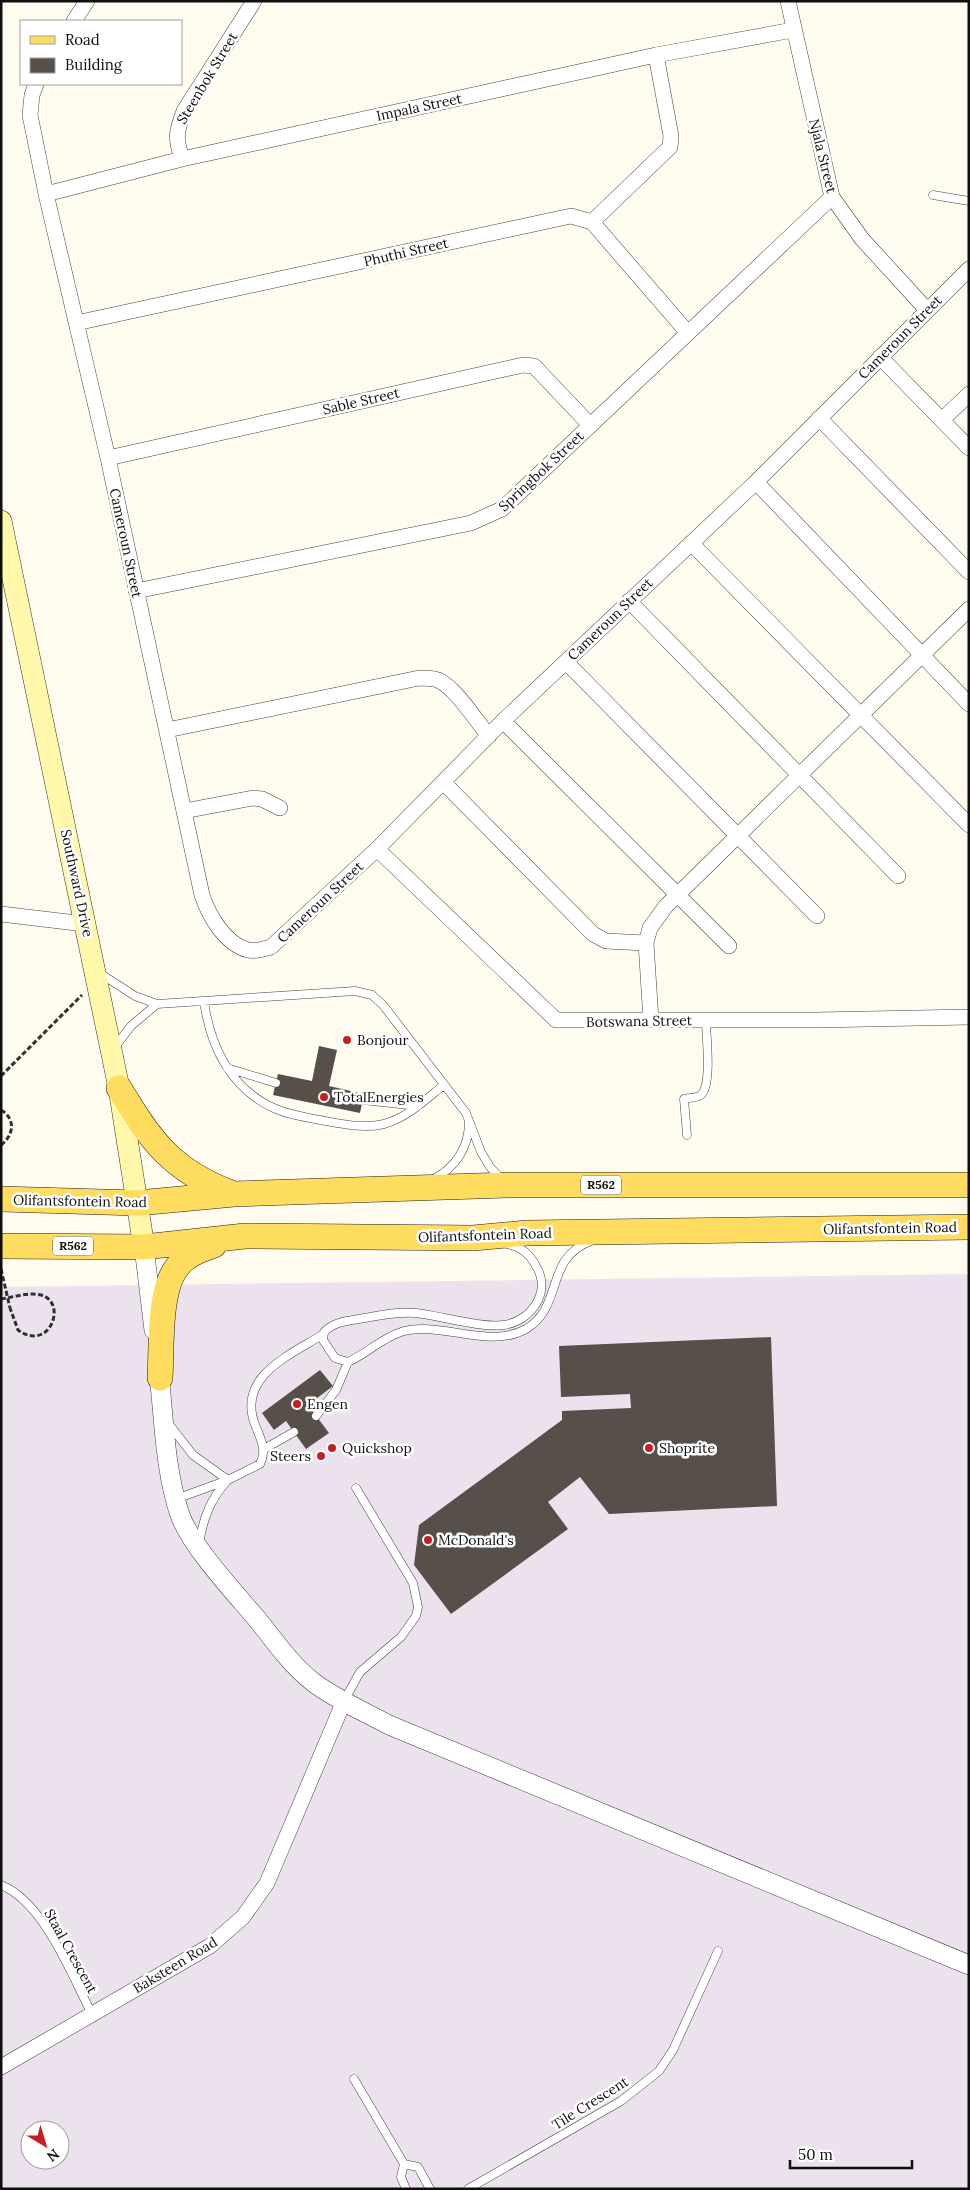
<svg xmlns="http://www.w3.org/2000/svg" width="970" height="2190" font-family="Lora,serif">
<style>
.industrial{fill:#ece2ed;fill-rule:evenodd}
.building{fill:#574f4a}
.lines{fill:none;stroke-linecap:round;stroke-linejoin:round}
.service-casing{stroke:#414141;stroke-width:9}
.minor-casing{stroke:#414141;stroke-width:16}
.tertiary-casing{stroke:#414141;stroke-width:20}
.secondary-casing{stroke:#303030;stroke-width:22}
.primary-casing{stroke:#1f1f1f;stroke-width:26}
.path{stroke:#303030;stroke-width:3;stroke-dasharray:5 2.5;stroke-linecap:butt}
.service{stroke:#fff;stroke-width:8}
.minor{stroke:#fff;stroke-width:15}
.tertiary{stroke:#fff;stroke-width:19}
.secondary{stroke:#fff8aa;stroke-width:21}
.primary{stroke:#fedc60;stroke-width:25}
.path-bridge{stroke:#303030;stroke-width:3;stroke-dasharray:5 2.5;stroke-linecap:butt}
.poi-dot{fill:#c42022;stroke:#fff;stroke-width:2}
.labels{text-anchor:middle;stroke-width:5;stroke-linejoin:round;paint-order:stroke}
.shield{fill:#fff;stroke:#565656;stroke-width:1}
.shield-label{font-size:12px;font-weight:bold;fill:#0e0e0e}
.street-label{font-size:14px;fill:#0e0e0e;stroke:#fff}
.poi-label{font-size:14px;fill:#0e0e0e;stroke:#fff;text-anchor:start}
</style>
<rect width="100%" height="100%" fill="#fffcef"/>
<path class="industrial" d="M969 1274V2189H1V1287ZM30 2130H60V2160H30Z"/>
<path class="building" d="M319 1046 337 1050 329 1086 364 1094 360 1113 273 1095 278 1074 312 1081Z
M771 1337 777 1506 609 1514 580 1477 548 1502 568 1529 451 1614 414 1565 419 1525 562 1420V1411L631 1408 630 1394 561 1397 559 1346Z
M320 1370 333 1386 308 1405 329 1433 306 1449 286 1421 274 1430 262 1413Z"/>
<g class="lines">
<g class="service-casing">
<path id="service" d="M933 195 969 201
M101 974 135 996 157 1004 355 991 372 995 383 1005 466 1113 481 1152 490 1167 502 1180
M204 1001C210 1046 231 1090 276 1109 290 1115 305 1117 320 1120 341 1124 363 1129 384 1124 407 1118 426 1099 444 1085
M115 1047 131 1026 157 1004
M227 1068 276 1083
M363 1100 418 1106
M687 1135 684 1099C689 1097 698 1099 702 1094 712 1081 706 1037 706 1020
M434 1179C456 1167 469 1147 469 1122
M507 1244C521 1247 529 1253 536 1266 552 1292 531 1321 504 1325 481 1328 441 1316 416 1313 397 1311 378 1316 359 1319 346 1321 334 1322 324 1332L323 1340 335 1358 348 1362C366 1354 382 1338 401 1332 440 1320 489 1350 526 1329 564 1307 544 1258 591 1241
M316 1416 336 1390 348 1362
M168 1423 193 1455 228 1480C210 1499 203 1519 199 1544
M264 1449 294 1432
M176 1499 228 1480 260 1464C267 1450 261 1440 256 1427 235 1378 288 1356 322 1335
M344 1701 360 1672 401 1637 416 1616 418 1607 413 1583 356 1488
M1 1885C44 1902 72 1976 92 2014
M354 2079 404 2164 401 2177 406 2189
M404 2164 418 2167 430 2189
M468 2189 621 2101 659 2071 673 2050 718 1951"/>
</g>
<g class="minor-casing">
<path id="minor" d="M788 1 832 197 862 239 927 310
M74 21 87 1
M36 84 32 95 30 115 46 194 108 458 202 895C209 916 225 944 248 950 255 952 264 949 271 947L377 849 503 721 756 482 969 269
M182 159C175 137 176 133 184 111L254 1
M46 194 182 159 656 55 793 30
M592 222 670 147 671 136 656 55
M76 323 571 216 592 222 688 333
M880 357 969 448
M819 418 969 572
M942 420 969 394
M108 458 523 365 534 366 590 425
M756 482 969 704
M691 543 969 825
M136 591 471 523 502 509 832 197
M629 601 898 876
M566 662 817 916
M503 721 729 946
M167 730 419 678C425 678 432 678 438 680 455 687 477 722 489 736
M443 782 593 934 606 941 646 943 651 1020
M184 811 253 798 262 799 280 808
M377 849 556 1020H816L969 1017
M1 914 85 924
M646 943 650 928 666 906 969 609
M1 2067 210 1946 243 1917 267 1883 344 1701"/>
</g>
<g class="tertiary-casing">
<path id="tertiary" d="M144 1247 154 1330
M158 1365C164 1414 164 1468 180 1515 191 1546 235 1593 257 1619 274 1640 291 1665 313 1682 335 1699 363 1711 389 1725L969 1965"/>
</g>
<g class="secondary-casing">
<path id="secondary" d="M1 521 119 1088 144 1247"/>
</g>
<g class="primary-casing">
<path id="primary" d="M119 1088C151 1141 171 1170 231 1193
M1 1199 138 1203 234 1194 507 1185H969
M1 1246 144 1247 245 1236 473 1238 527 1233 969 1227
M160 1378C162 1348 158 1289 178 1266 187 1254 201 1250 214 1245"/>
</g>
<path class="path" d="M1 1076 82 995
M1 1110C16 1119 14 1135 1 1145
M1 1299C14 1297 28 1292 41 1295 68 1302 50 1353 18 1330L10 1308"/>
<use href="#service" class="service"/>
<use href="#minor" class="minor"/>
<use href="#tertiary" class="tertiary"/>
<use href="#secondary" class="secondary"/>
<use href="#primary" class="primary"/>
<path class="path-bridge" d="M1 1269 10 1308"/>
</g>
<g class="poi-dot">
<circle cx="347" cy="1040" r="5"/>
<circle cx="324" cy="1097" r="5"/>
<circle cx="297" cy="1404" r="5"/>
<circle cx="332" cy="1448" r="5"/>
<circle cx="649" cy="1448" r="5"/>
<circle cx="321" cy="1456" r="5"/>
<circle cx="428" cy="1540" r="5"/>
</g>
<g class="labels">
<g class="shield">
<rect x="581" y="1175.5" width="40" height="19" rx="4"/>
<rect x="53" y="1236.5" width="40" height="19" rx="4"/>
</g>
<g class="shield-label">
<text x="601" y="1189">R562</text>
<text x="73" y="1250">R562</text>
</g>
<g class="street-label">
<text transform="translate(207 78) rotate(-59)" y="5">Steenbok Street</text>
<text transform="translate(419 107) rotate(-12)" y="5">Impala Street</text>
<text transform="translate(823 156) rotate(76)" y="5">Njala Street</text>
<text transform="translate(406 252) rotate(-13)" y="5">Phuthi Street</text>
<text transform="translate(900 337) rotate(-45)" y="5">Cameroun Street</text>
<text transform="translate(361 401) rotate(-13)" y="5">Sable Street</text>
<text transform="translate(541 471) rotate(-43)" y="5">Springbok Street</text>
<text transform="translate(126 543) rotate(78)" y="5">Cameroun Street</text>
<text transform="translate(610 619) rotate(-44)" y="5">Cameroun Street</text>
<text transform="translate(77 883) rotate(78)" y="5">Southward Drive</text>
<text transform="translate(320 902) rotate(-43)" y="5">Cameroun Street</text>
<text transform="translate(639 1021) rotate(-1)" y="5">Botswana Street</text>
<text transform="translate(80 1201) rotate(1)" y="5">Olifantsfontein Road</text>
<text transform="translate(890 1228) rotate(-1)" y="5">Olifantsfontein Road</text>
<text transform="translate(485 1235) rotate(-2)" y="5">Olifantsfontein Road</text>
<text transform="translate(71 1951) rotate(61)" y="5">Staal Crescent</text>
<text transform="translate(175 1965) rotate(-31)" y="5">Baksteen Road</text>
<text transform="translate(590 2103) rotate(-32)" y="5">Tile Crescent</text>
</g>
<g class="poi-label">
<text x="357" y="1045">Bonjour</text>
<text x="334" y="1102">TotalEnergies</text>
<text x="307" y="1409">Engen</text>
<text x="342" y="1453">Quickshop</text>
<text x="659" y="1453">Shoprite</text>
<text x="311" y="1461" text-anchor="end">Steers</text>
<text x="438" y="1545">McDonald's</text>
</g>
</g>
<rect width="970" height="2190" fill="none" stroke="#0e0e0e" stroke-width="5"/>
<rect x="20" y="20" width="162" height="65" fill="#ffffff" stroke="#9f9f9f"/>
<rect x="30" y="36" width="25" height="8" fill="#fedc60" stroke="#9f9f9f"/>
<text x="65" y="45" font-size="15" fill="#0e0e0e">Road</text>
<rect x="30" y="58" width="25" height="15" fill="#574f4a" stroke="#9f9f9f"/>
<text x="65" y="70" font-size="15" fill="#0e0e0e">Building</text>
<g transform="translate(45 2145) rotate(142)"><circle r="24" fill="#ffffff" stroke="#9f9f9f"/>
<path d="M0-4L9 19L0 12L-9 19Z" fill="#c42022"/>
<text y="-8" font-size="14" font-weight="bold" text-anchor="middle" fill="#0e0e0e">N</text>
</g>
<path d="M790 2160v8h122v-8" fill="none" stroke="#0e0e0e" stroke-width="2.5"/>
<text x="798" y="2160" font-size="15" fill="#0e0e0e" stroke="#ffffff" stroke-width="4" paint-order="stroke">50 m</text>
</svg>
